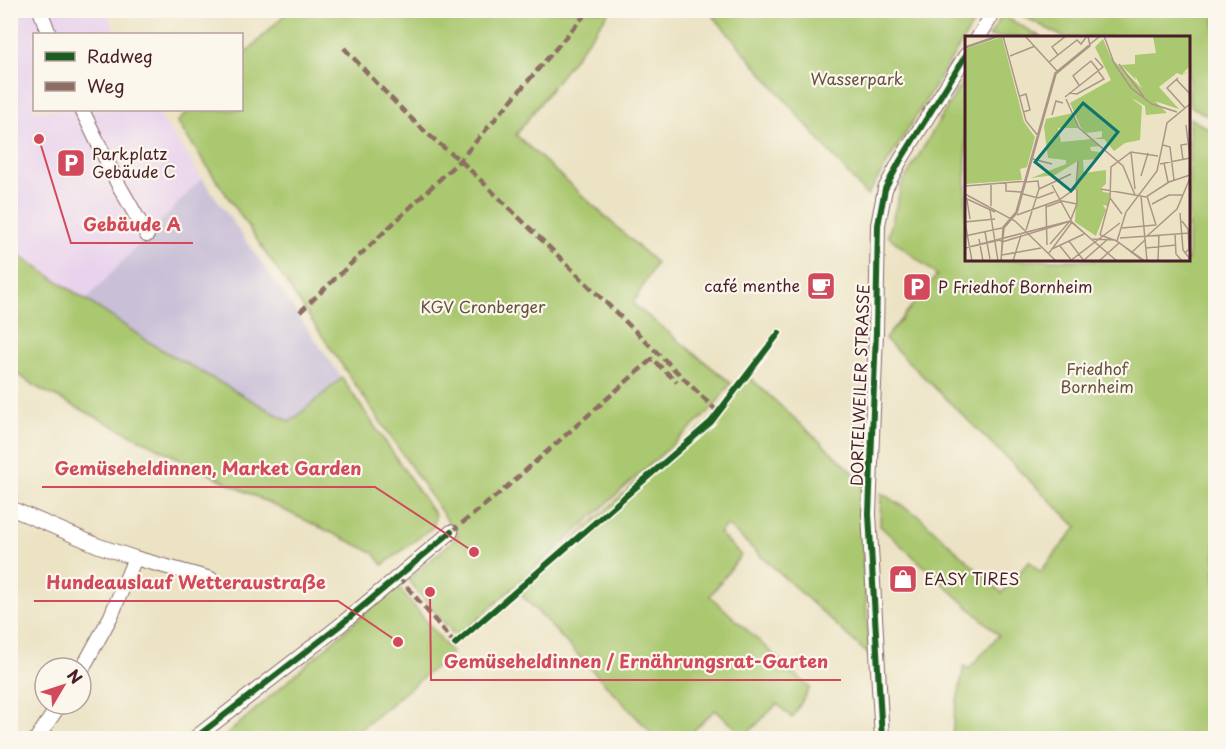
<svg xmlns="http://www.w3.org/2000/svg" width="1226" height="749" font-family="'Playpen Sans',sans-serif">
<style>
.built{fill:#e9d2ed}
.industrial{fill:#c9bfd7}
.green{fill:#aac86f;stroke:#7a744d;stroke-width:1.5}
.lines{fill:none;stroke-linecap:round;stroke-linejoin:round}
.street-casing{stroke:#836461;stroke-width:16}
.street{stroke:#fff;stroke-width:14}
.quiet{stroke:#8d6e63;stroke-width:4.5;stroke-dasharray:9 4.5;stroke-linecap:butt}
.cycleway-casing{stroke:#fbf7ec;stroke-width:10}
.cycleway{stroke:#1b5e20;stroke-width:6}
.labels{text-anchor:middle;stroke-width:4.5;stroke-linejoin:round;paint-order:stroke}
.park-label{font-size:16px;fill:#67523f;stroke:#fbf7ec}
.poi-label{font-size:16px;fill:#4a1f2b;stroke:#fbf7ec;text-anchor:start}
.street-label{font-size:16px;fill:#4a1f2b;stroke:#fbf7ec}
.inset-road{fill:none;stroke:#ab9587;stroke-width:1.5}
.view{fill:#0f766e;fill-opacity:0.15;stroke:#0f766e;stroke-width:3}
.inset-edge{fill:none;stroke:#4a1f2b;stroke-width:3}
.leader{fill:none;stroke:#d1495b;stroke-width:2}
.callout-dot{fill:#d1495b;stroke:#fbf7ec;stroke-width:2}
.callout-label{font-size:18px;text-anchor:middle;font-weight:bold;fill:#d1495b;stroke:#fbf7ec;stroke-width:4.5;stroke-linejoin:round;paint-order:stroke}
</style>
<rect width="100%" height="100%" fill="#fbf7ec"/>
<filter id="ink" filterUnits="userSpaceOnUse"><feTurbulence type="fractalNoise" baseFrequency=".0167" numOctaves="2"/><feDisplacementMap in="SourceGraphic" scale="12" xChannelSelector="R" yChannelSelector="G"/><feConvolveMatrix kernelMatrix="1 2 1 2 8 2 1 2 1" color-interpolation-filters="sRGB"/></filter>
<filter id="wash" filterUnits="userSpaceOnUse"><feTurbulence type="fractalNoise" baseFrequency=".008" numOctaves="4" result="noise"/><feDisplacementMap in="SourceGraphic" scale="24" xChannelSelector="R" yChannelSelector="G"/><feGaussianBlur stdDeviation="1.35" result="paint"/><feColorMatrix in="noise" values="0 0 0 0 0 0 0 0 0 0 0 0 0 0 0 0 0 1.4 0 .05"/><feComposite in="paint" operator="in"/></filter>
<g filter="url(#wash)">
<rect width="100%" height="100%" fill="#ece3c4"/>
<path class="built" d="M10 11H108L116 34H34V110H156L202 178 86 300 11 250Z"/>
<path class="industrial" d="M202 178 342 378 291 422 157 347 86 300Z"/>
<path class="green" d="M288 11H610L516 135 656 263 633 304 731 383 712 409 457 638 408 580 458 536 177 122 190 110H242V57Z
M709 11H981L867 196Z
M1014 11H1215V120L1189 105 1188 38 1063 37Z
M1002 15 1041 37H989Z
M966 75V260H1188L1189 118 1215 132V738H952L954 716 964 666 969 669 999 635 880 526 881 493 919 516 1002 593 1029 561 1040 572 1077 527 885 339 937 275 888 236 902 184Z
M11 250 157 347 290 422 342 378 435 515 434 526 383 565 374 553 244 491 40 389 11 370Z
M747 375 863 481V564L870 656 727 525 719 533 741 555 710 596 810 688 792 718 777 704 745 736 715 710 686 738H656L517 590 650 470 720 414Z
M397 585 452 653 356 733 360 738H223Z"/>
</g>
<g filter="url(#ink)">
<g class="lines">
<g class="street-casing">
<path id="street" d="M40 10 49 34
M978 38 995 10
M82 110 117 182 147 235
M10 508 99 546 135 558 211 579
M81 671 111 616 135 558
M37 738 60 704
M195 738 338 627 451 532
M882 738 869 514 876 332 878 225 885 189 900 161 966 55"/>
</g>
<use href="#street" class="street"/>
<path class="quiet" d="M344 48C381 87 416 128 460 160L718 412
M300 312 460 160 589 10
M451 532 501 492 652 359 677 382
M398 576 455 644 458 642"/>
<g class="cycleway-casing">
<path id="cycleway" d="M455 644 711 422 779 333
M195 738 338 627 451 532
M882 738 869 514 876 332 878 225 885 189 900 161 966 55"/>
</g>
<use href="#cycleway" class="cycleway"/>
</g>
</g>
<defs>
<g id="parking-square" transform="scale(1.5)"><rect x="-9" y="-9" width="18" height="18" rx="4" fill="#d1495b" stroke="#fbf7ec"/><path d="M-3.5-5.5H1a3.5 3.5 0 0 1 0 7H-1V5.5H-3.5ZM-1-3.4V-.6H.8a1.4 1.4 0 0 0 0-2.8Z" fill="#fff"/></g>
<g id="cafe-square" transform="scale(1.5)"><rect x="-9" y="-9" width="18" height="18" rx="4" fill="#d1495b" stroke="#fbf7ec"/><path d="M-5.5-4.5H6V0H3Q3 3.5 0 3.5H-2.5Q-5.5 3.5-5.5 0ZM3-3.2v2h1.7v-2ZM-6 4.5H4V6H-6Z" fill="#fff"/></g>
<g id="shop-square" transform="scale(1.5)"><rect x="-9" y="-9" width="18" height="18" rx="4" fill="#d1495b" stroke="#fbf7ec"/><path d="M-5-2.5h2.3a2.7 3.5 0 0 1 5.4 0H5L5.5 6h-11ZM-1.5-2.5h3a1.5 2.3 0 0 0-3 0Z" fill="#fff"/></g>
</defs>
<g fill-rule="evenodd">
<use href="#parking-square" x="71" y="163"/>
<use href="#cafe-square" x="821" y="286"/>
<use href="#parking-square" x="917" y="287"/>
<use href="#shop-square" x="903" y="579"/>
</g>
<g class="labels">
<g class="park-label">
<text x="857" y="85">Wasserpark</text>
<text x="483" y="313">KGV Cronberger</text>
<text x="1097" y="375">Friedhof<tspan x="1097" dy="18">Bornheim</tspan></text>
</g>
<g class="poi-label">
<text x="92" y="160">Parkplatz<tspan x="92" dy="18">Gebäude C</tspan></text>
<text x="800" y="292" text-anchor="end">café menthe</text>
<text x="938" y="293">P Friedhof Bornheim</text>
<text x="924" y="585">EASY TIRES</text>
</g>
<g class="street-label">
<text transform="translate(860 385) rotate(-88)" y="6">DORTELWEILER STRASSE</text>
</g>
</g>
<g transform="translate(965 36)">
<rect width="225" height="225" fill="#ece3c4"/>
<path d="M188 0H225V30L217 38 225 35 217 39 212 37 194 51 214 73 183 63 170 40 171 44 156 29 170 28V19L191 17ZM37 1 59 86 70 101 62 131 55 133 57 144 0 148V13ZM138 3 146 22 202 77 181 79 180 70 170 64 167 63 177 70 175 104 160 107 149 115 139 103H128L137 101V95L121 97 116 92 105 67 146 44 130 11ZM108 77 113 92H93L96 106 126 103 135 110 125 111 126 115 135 116 132 123 118 124 119 137 141 134V148L136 152 138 156 145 157 143 170 138 169 141 174 131 200 110 186 113 125 90 139 66 142 101 128V124L83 122 79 91 81 83Z" fill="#aac86f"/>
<path class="inset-road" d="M38 0 61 85 74 101M60 0 92 35M139 0 149 27 166 52 187 68 212 76M0 11 32 0M0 12 35 0M93 19 87 11 101 0M45 20 70 10M84 26 112 4 116 8 122 0M154 28 179 61M213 42 202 52 220 72M211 43 225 58M114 49 108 40 116 33 126 25 133 34M104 57 112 58 139 43 133 35M55 60 61 58 65 74 58 76M100 61 138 31 130 22M101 63 114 92 158 130 170 159M87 79 91 65 98 67M221 89 225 122M198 109 205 111 209 144M166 116 170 153M68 123 87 128M218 124 216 109 222 108M199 127 203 146M195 128 225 122M176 140 183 117M61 146 73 145 74 153 61 194M41 147V155L56 156M26 148V170M0 150 62 145M74 153 106 138M136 153 181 161 204 146 225 139M0 158 50 185 91 225M58 158 73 162 89 156M176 160 182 225M182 160 191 189M0 162 30 176M145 162 157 178M2 164 5 183M187 168 204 159H217M81 169 82 209M81 171 97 165 112 168M25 174 33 225M215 177 218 214 225 223M52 179 94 164 111 152 113 125M106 183 112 168V153M105 185 152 225M217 185 223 193 224 213 220 217M157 192 191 189M20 196 25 223M210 198 211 218 217 225M135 199 145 162 146 131 166 116 193 120M135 199 152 205M0 200 37 192M181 201 212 173 225 142M155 202 225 197M14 203 18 225M104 205 119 225M37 206 106 185 126 203 150 204 180 225M85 208 106 184 87 149M95 210 107 225M0 212 105 185M0 212 35 204 38 207M181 212 211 209M87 213 119 198M84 217 107 186M166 217 180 204M37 219 76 212M7 225 0 186 30 183M36 225 38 191 51 176 90 37 135 0M36 225 39 192 52 177 91 38 125 10 123 0M48 225 56 199M105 225 155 187M118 225 143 203M134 225 154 207M178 225 152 205 161 176 192 135 202 87 225 68M193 225 194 199"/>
<path class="view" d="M118 67 153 96 106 155 70 126Z"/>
<rect width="225" height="225" class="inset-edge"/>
</g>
<path class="leader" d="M39 139L71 243H193M474 552L375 487H42M398 642L338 601H34M430 592L431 680H841"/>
<g class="callout-dot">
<circle cx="39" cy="139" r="6"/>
<circle cx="474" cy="552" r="6"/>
<circle cx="398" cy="642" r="6"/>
<circle cx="430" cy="592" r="6"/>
</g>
<g class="callout-label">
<text x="132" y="231">Gebäude A</text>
<text x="208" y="475">Gemüseheldinnen, Market Garden</text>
<text x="186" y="589">Hundeauslauf Wetteraustraße</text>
<text x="636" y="668">Gemüseheldinnen / Ernährungsrat-Garten</text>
</g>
<rect width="1226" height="749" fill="none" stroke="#fbf7ec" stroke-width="36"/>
<rect x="33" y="33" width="210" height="78" fill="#fbf7ec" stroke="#b4a19f" stroke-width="1.5"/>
<rect x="45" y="52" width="30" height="9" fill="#1b5e20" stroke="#b4a19f" stroke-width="1.5"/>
<text x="87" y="63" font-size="18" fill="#4a1f2b">Radweg</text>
<rect x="45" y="82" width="30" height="9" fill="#8d6e63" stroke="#b4a19f" stroke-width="1.5"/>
<text x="87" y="93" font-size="18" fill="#4a1f2b">Weg</text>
<g transform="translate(63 686) rotate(51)"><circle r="28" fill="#fbf7ec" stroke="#b4a19f" stroke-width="1.5"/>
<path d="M0-4.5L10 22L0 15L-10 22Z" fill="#d1495b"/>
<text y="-9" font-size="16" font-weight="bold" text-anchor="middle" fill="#4a1f2b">N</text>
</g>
</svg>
